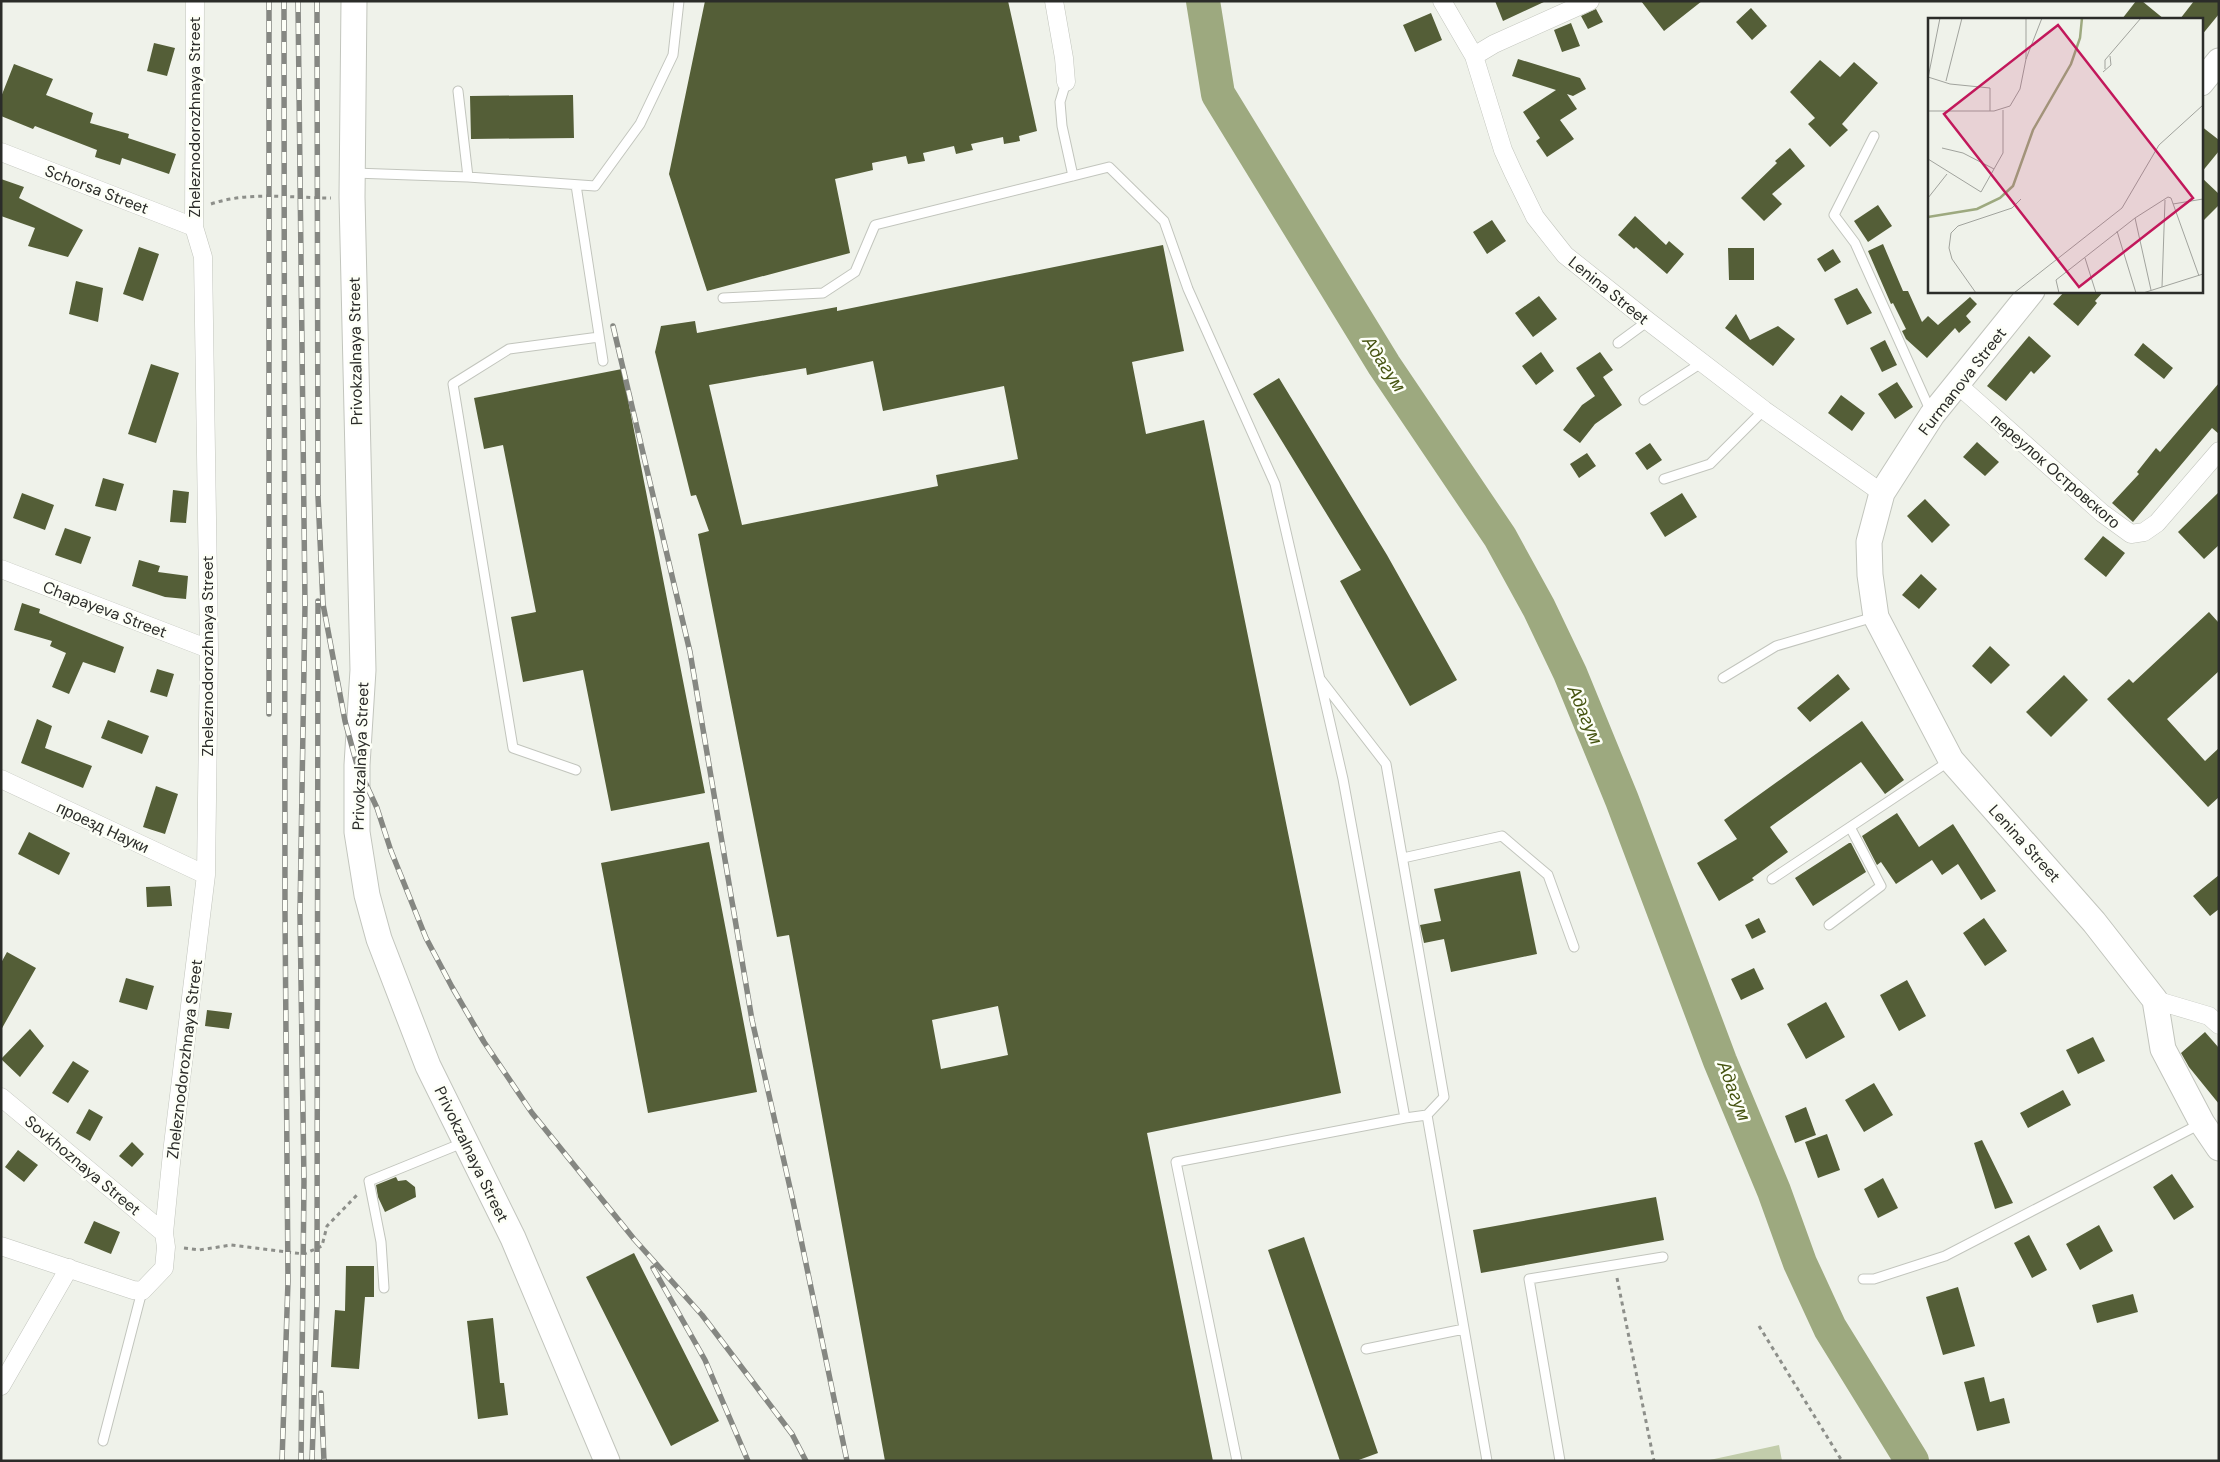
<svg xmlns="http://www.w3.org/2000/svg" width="2220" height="1462" font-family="'DM Sans',sans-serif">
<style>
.green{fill:#c2cdab}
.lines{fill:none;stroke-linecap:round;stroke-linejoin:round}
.river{stroke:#9da97f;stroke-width:34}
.building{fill:#545e37;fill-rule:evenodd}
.service-casing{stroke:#c2c5bd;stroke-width:11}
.minor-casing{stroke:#c2c5bd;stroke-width:19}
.secondary-casing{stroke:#c2c5bd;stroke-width:27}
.path{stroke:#8d8f8a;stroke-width:3;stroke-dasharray:4 4;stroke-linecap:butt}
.service{stroke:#fff;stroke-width:9}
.minor{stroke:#fff;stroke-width:18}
.secondary{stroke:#fff;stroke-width:25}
.rail-casing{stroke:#858782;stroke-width:5.5}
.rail{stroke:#fdfff7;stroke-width:4;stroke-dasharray:11;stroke-linecap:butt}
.labels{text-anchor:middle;stroke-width:5;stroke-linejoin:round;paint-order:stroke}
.street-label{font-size:16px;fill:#2b2c29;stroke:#fdfff7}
.water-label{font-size:18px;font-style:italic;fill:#465411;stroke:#fdfff7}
.inset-river{fill:none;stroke:#9da97f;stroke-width:2.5}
.inset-road{fill:none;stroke:#a1a39d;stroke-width:1}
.view{fill:#c2185b;fill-opacity:0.15;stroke:#c2185b;stroke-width:2.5}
.inset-edge{fill:none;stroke:#2b2c29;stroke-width:2.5}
</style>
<rect width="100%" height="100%" fill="#eff2ea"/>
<path class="green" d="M1779 1445 1782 1461H1705Z"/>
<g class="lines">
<path class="river" d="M1203 1 1218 94 1384 365 1500 537 1539 608 1570 673 1622 800 1720 1061 1774 1191 1800 1263 1830 1328 1912 1461"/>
</g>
<path class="building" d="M705 1H1008L1037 131 1019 136 1020 141 1004 144 1003 137 971 144 973 150 956 154 954 146 923 153 925 161 908 164 906 156 872 163 873 170 835 179 850 253 707 291 669 174Z
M1495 1H1546L1503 21Z
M1641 1H1702L1664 31Z
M2136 1H2142L2164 19H2122Z
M2194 1H2219V14L2201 36V19H2180Z
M1751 8 1767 26 1752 40 1736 22Z
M1596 9 1603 22 1588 29 1581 16Z
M1431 13 1442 40 1415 52 1403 25Z
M1571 23 1580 46 1562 52 1554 30Z
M154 43 175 48 167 76 147 71Z
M1518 59 1580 78 1586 89 1573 96 1567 94 1577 109 1560 120 1574 139 1547 157 1536 141 1540 138 1523 112 1556 90 1512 76Z
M1820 60 1840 77 1854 62 1878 83 1842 124 1848 130 1830 147 1808 124 1815 118 1790 92Z
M14 64 53 79 46 95 93 113 90 123 129 134 128 138 176 154 169 174 122 158 120 165 95 157 97 150 35 126 33 129 1 116V97Z
M573 95 574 138 471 139 470 96Z
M2201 126 2219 140V151L2201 173Z
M1790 148 1805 166 1772 194 1782 204 1764 221 1741 198 1777 163 1775 161Z
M2201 177 2219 194V205L2201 223Z
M1 179 24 187 19 198 83 230 68 257 28 246 35 228 1 216Z
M1878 205 1892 226 1868 242 1854 221Z
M1635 216 1666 245 1669 241 1684 254 1667 274 1636 247 1634 249 1618 235Z
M1492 220 1506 241 1487 254 1473 232Z
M1883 244 1903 291H1908L1922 322 1928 316 1938 325 1970 297 1977 304 1966 316 1971 322 1959 333 1955 328 1927 358 1906 339 1902 331 1906 329 1893 303 1891 304 1868 251Z
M1163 245 1184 351 1132 362 1146 434 1204 420 1341 1093 1147 1133 1213 1461H885L789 935 777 937 698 534 709 531 696 495 691 496 655 352 661 326 695 321 697 333 837 307V311ZM873 361 883 411 1004 386 1018 459 936 475 938 486 742 525 709 385 806 368 807 375ZM998 1006 1008 1055 941 1069 932 1020Z
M139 247 159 254 143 301 123 294Z
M1728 248H1754V280H1729Z
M1833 249 1841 262 1825 272 1817 259Z
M76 281 103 288 98 322 69 314Z
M1857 288 1872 313 1847 325 1834 299Z
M2065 291H2104L2095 301 2097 303 2078 326 2053 304Z
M1539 296 1557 319 1533 337 1515 313Z
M1736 314 1750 340 1778 326 1795 339 1773 366 1725 328Z
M2029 336 2051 356 2034 374 2031 371 2006 401 1987 386Z
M1885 340 1897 365 1882 372 1870 348Z
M2143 343 2173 368 2164 379 2134 355Z
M1541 352 1554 371 1536 385 1522 366Z
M1600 352 1613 370 1603 377 1622 405 1595 424 1580 443 1563 430 1582 405 1595 396 1576 368Z
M151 364 179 373 156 443 128 434Z
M622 369 705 793 611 811 583 670 523 682 511 617 536 612 503 445 484 449 474 398Z
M1279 378 1387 555 1457 680 1410 706 1340 581 1361 570 1253 394Z
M1897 382 1913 407 1895 419 1878 394Z
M2219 383V434L2212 428 2133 522 2112 503 2139 474 2137 472 2156 448 2160 452Z
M1841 395 1865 413 1852 431 1828 413Z
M1977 442 1999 462 1985 476 1963 457Z
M1650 443 1662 460 1647 470 1635 453Z
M1587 453 1596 466 1579 478 1570 464Z
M103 478 124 484 116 511 95 506Z
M173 490 189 492 186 523 170 522Z
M2219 492V545L2204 559 2178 532Z
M22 493 54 505 45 530 13 518Z
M1682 493 1697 517 1665 537 1650 513Z
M1925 499 1950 525 1932 543 1907 516Z
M65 528 91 537 81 564 55 555Z
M2103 536 2125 553 2106 577 2084 559Z
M139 560 160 566 158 572 188 576 186 599 165 597 132 586Z
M1921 574 1937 589 1919 609 1902 595Z
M22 603 40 609 39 613 124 647 115 673 83 662 69 694 52 687 66 653 50 646 52 641 14 630Z
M2209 612 2219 623V671L2167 719 2205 761 2219 748V797L2208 807 2107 699 2129 679 2133 683Z
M1990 646 2010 665 1991 684 1972 666Z
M157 669 174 674 167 697 150 692Z
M1838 674 1850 689 1810 722 1797 708Z
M2064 675 2088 700 2051 737 2026 712Z
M37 719 52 726 45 748 92 766 83 788 21 763Z
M108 720 149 736 142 754 101 738Z
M1862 721 1904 780 1885 794 1861 762 1770 827 1788 852 1752 878 1754 880 1719 901 1697 863 1737 839 1724 820Z
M156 786 178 794 165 834 143 827Z
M1897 813 1919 847 1953 824 1996 891 1981 900 1958 864 1942 875 1932 860 1896 884 1881 862 1877 865 1862 836Z
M29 832 70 853 59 875 18 854Z
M709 842 757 1092 648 1113 601 863Z
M1849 843H1851L1866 872 1813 906 1795 878Z
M1520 871 1537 954 1451 972 1444 939 1424 943 1420 925 1441 921 1434 889Z
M2219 875V909L2210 916 2193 896Z
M170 886 172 906 147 907 146 887Z
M1759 918 1766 932 1752 939 1745 925Z
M1984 918 2007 951 1985 966 1963 933Z
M7 952 36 968 1 1030V963Z
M1754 968 1764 989 1741 1000 1731 979Z
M126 978 154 986 147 1010 119 1002Z
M1907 980 1926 1016 1899 1031 1880 995Z
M1826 1002 1845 1037 1806 1059 1787 1024Z
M207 1010 232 1013 229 1029 205 1026Z
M30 1029 44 1046 20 1077 1 1059Z
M2205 1032 2219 1048V1104L2189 1067 2181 1053Z
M2093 1037 2105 1061 2078 1074 2066 1050Z
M73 1061 89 1071 68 1103 52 1093Z
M1874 1083 1893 1115 1864 1132 1845 1100Z
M2063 1090 2071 1105 2028 1128 2020 1113Z
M1806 1107 1816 1135 1795 1143 1785 1116Z
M89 1109 103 1117 90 1141 76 1133Z
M1827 1134 1840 1170 1818 1178 1805 1142Z
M1982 1140 2013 1203 1995 1209 1974 1143Z
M132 1142 144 1154 132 1167 119 1156Z
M18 1150 38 1165 24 1182 5 1167Z
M2172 1174 2194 1207 2174 1220 2153 1187Z
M396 1177 398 1181 406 1180 415 1187 416 1197 385 1212 378 1197 376 1185Z
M1883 1178 1898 1208 1878 1218 1864 1189Z
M1656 1197 1664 1240 1481 1273 1473 1230Z
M94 1221 120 1232 111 1254 84 1243Z
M2099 1225 2113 1251 2080 1270 2066 1244Z
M2029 1235 2047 1270 2032 1278 2014 1243Z
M1304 1237 1378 1453 1356 1461H1340L1268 1250Z
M634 1253 719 1421 671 1446 586 1277Z
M346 1266H374V1297H365L359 1369 331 1367 335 1310 345 1311Z
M1958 1287 1975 1346 1943 1355 1926 1297Z
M2133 1294 2138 1312 2097 1323 2092 1305Z
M493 1318 500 1383H504L508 1415 478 1419 467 1321Z
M1984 1377 1990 1402 2004 1398 2010 1423 1977 1431 1964 1382Z"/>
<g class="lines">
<g class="service-casing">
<path id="service" d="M1066 82 1060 102 1062 126 1073 176
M458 91 468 177
M1874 136 1834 215 1855 243 1931 412
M354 173 468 177 595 186 640 124 673 55 679 1
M576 185 603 361
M723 298 823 293 855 272 875 225 1109 167 1164 221 1188 289 1275 484 1343 779 1405 1118 1176 1162 1237 1461
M1618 343 1648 321
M1644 400 1703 362
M1664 479 1710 464 1764 410
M1723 678 1776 646 1874 617
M1321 680 1386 764 1444 1097 1427 1115
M576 770 513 748 453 384 509 349 599 337
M1403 858 1502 836 1548 875 1574 947
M1772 879 1951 760
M1829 925 1881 886 1850 827
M1405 1118 1427 1115 1487 1461
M1863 1279H1874L1945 1256 2202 1123
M384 1288 381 1242 369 1181 465 1142
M1366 1349 1464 1329
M103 1441 142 1291
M1560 1461 1529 1279 1663 1257"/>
</g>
<g class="minor-casing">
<path id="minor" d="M1054 1 1064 58 1066 82
M1442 1 1474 56 1503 150 1513 172 1535 217 1565 255 1648 321 1764 410 1882 493
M1474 56 1494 44 1590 1
M1 152 194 227
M1957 384 2102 513 2131 534 2144 532 2157 523 2219 451
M1 569 209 649
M1 779 206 875
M2155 1000 2209 1016 2219 1025
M1 1097 164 1233
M1 1246 133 1290 142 1291 164 1268 166 1247 164 1233 172 1153 206 875 209 649 203 257 194 227 195 1
M1 1386 69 1268"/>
</g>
<g class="secondary-casing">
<path id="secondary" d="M354 1 352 197 363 670 357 765V832L367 895 379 939 428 1066 513 1238 607 1461
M2201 83 2219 61
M2032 291 1932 415 1882 493 1869 542 1870 575 1876 617 1951 760 2094 922 2155 1000 2163 1049 2202 1123 2219 1148"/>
</g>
<path class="path" d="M211 204C249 191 291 198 331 198
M184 1248 199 1250 231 1245 304 1254 322 1246 327 1226 357 1195
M1617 1278 1654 1461
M1759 1326 1842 1461"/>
<use href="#service" class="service"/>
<use href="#minor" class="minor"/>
<use href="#secondary" class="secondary"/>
<g class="rail-casing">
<path id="rail" d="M298 1 305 605 300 914 304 1181 301 1461
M317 1 318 496 323 604 345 721 357 765 377 808 391 851 426 938 452 987 484 1042 532 1113 634 1239 702 1315 749 1377 792 1434 806 1461
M613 326 690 652 752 1020 793 1201 847 1461
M269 714V1
M653 1268 705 1360 748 1461
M321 1393 324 1461
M282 1461 288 1281 285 912 284 1
M312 1461 317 1301 318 601"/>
</g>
<use href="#rail" class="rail"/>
</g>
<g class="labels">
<g class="street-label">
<text transform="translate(194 117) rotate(-90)" y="6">Zheleznodorozhnaya Street</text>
<text transform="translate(97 189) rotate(21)" y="6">Schorsa Street</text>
<text transform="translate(1609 290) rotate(39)" y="6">Lenina Street</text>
<text transform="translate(355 351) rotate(-91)" y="6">Privokzalnaya Street</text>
<text transform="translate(1962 381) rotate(-52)" y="6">Furmanova Street</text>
<text transform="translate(2056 471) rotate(41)" y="6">переулок Островского</text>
<text transform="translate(105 609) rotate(21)" y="6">Chapayeva Street</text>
<text transform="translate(207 656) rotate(-90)" y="6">Zheleznodorozhnaya Street</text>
<text transform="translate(360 756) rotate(-88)" y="6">Privokzalnaya Street</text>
<text transform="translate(103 827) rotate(25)" y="6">проезд Науки</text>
<text transform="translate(2025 843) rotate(48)" y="6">Lenina Street</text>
<text transform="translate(184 1059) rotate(-83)" y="6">Zheleznodorozhnaya Street</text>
<text transform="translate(472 1154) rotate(64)" y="6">Privokzalnaya Street</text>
<text transform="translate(83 1165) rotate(40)" y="6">Sovkhoznaya Street</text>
</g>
<g class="water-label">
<text transform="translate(1384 364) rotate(57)" y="6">Адагум</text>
<text transform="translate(1585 715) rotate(67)" y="6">Адагум</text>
<text transform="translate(1734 1091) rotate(69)" y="6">Адагум</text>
</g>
</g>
<g transform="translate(1928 18)">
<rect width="275" height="275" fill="#eff2ea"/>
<path class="inset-river" d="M0 199 49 191 72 180 85 168 105 112 143 46 152 20 154 0"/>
<path class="inset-road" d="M98 41V0M177 51V42L213 0M175 54 183 47 182 38M0 59 22 66 62 70V93M0 60 12 0M18 63 34 0M0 93H66L82 88 92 71 98 41 114 0M14 130 35 135 66 151M0 141 53 174 75 135V92M0 180 19 156M245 186 275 181M207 200 223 272M189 213 208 275M157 240 168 275M234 269 237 182M48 275 24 241 21 230 23 215 30 208 84 190 93 181M86 275 194 190 231 127 275 87M131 275 128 262 207 200 240 179 243 180 271 258M215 275 275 256"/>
<path class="view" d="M130 7 265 180 151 269 16 96Z"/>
<rect width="275" height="275" class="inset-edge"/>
</g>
<rect width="2220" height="1462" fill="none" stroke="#2b2c29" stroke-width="5"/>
</svg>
